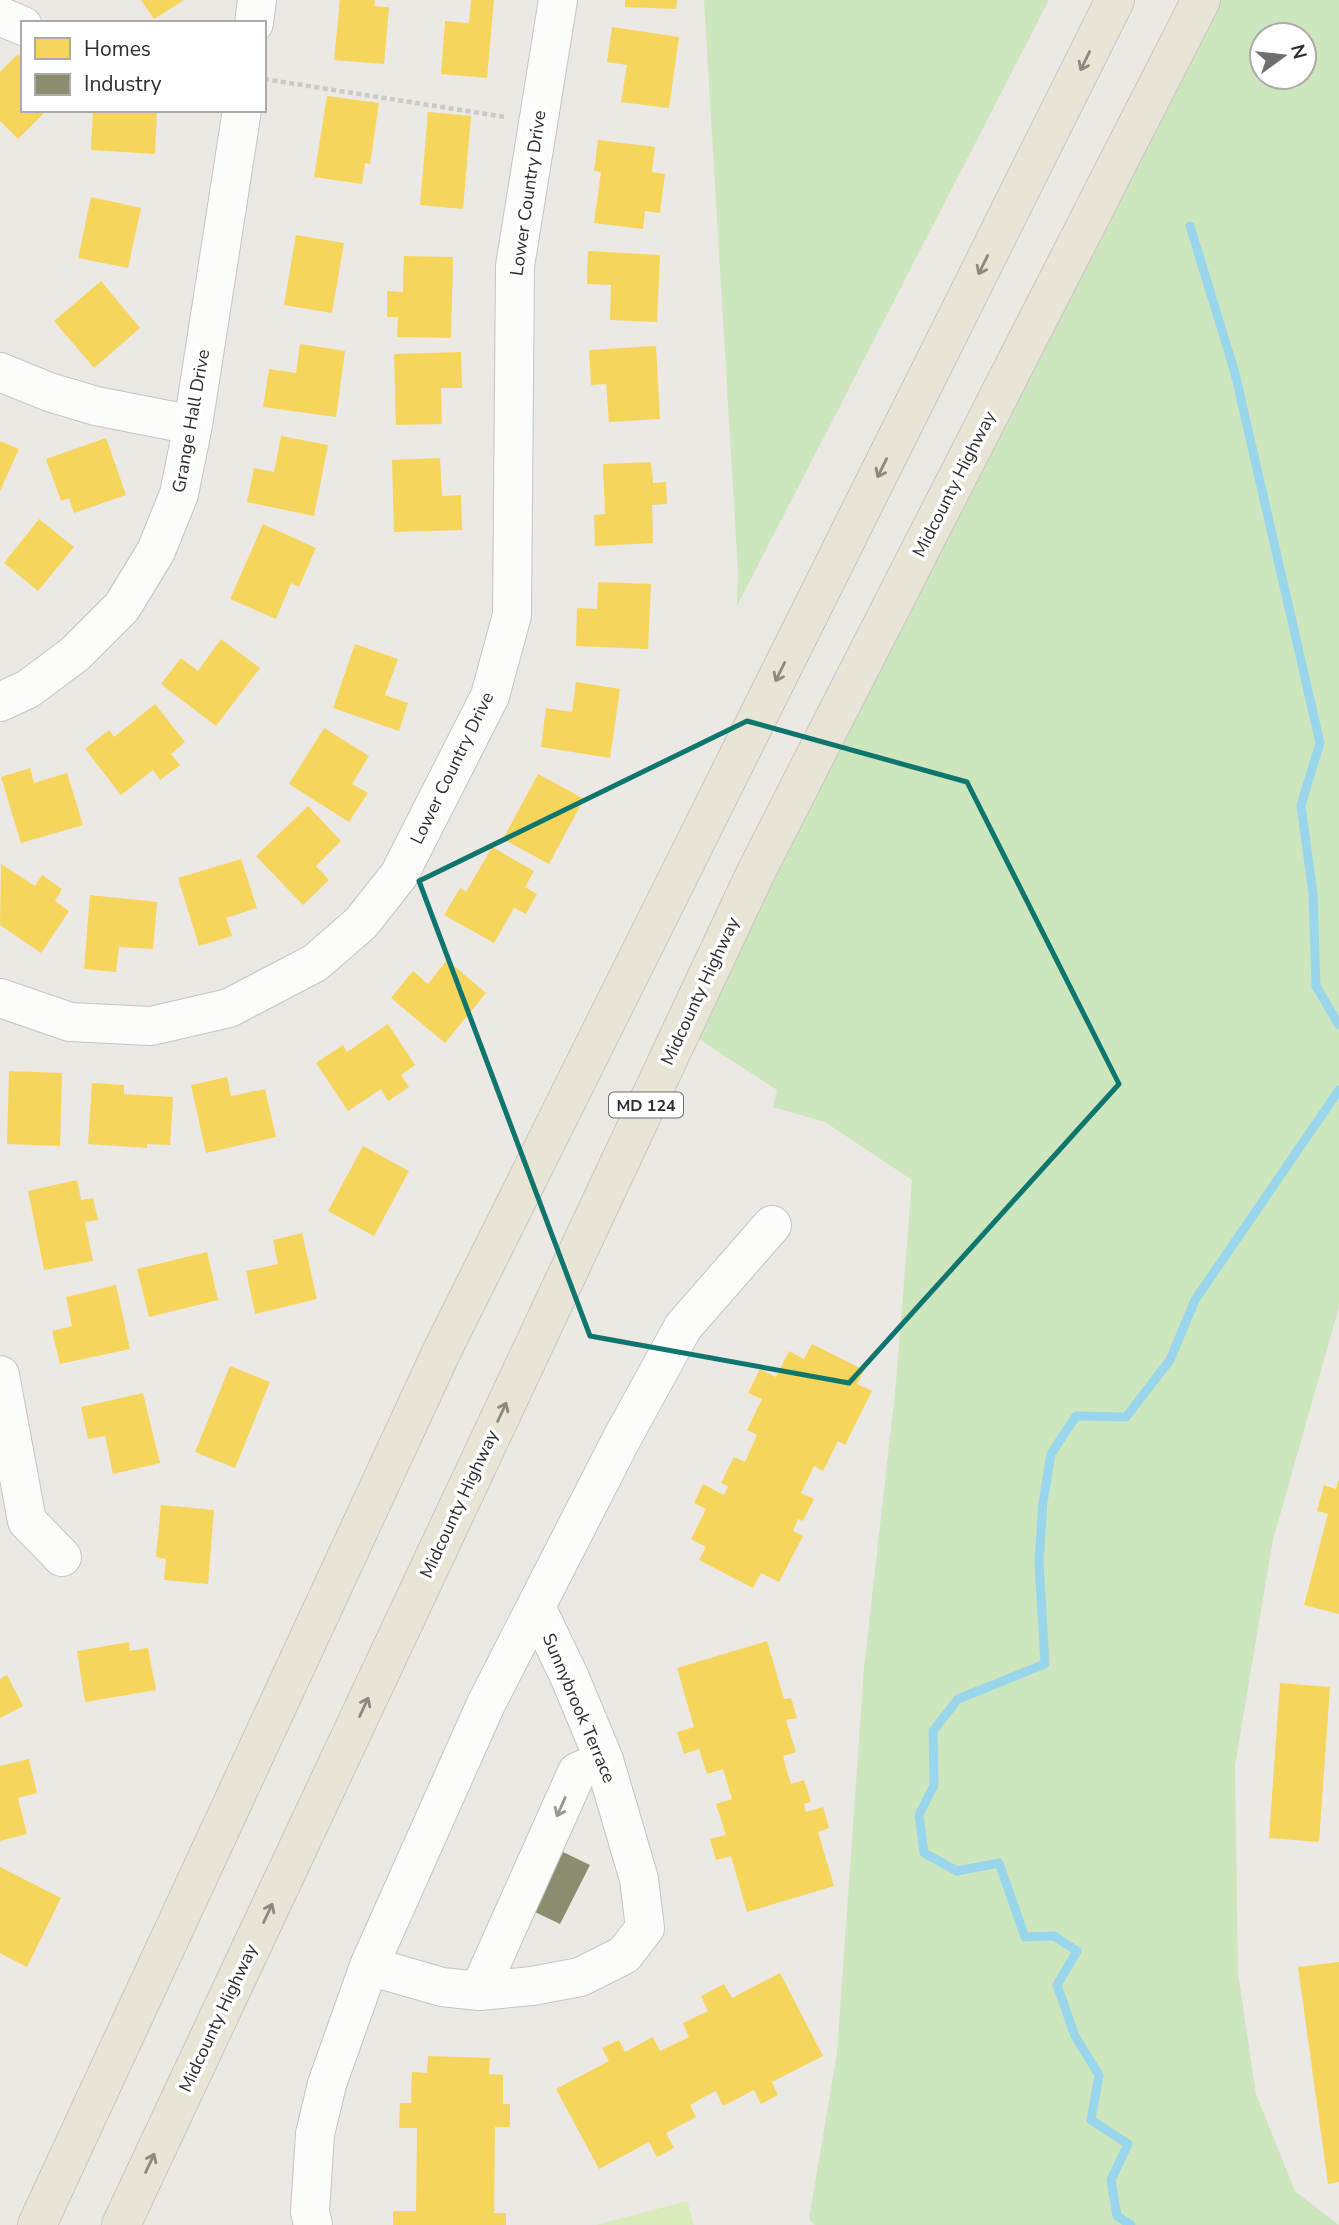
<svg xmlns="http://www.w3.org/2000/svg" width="1339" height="2225" font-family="'Nunito Sans',sans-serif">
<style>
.green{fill:#cee6be;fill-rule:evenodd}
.pitch{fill:#d9eabb}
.homes{fill:#f6d55c}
.industry{fill:#8c8c6e}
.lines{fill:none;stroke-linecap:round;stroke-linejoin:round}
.stream{stroke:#99d6ec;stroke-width:9}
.minor-casing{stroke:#c5c4c5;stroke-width:40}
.major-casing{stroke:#c6c5c4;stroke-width:40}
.path{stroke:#c9c9c8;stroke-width:4.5;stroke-dasharray:5 3.5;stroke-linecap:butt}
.minor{stroke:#fcfcfb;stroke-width:38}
.major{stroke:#e8e4d6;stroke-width:38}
.oneway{stroke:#8b8982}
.oneway2{stroke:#959594}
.marked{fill:none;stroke:#0f766e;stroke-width:5;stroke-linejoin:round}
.labels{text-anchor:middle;stroke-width:7;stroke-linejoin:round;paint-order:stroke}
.shield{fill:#fff;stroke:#6d6d6d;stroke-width:2}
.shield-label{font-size:16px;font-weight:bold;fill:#2e2e2e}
.street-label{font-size:18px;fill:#2e2e2e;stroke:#fff}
</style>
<rect width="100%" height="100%" fill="#ece8e4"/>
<path class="green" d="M704 0H1049L737 606 738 573Z
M1205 0H1339V1307L1273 1540 1235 1765 1238 1973 1256 2094 1295 2191 1339 2225H815L809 2219 837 2053 864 1668 896 1383 912 1180 825 1122 773 1107 777 1090 682 1028ZM1262 35H1304V77H1262Z"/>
<path class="pitch" d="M687 2201 694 2225H596Z"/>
<path class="homes" d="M141 0H184L154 19Z
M340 0H375L374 6 389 7 384 64 334 60Z
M471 0H494L487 78 441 74 445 21 469 23Z
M625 0H677L676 9 625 7Z
M612 27 679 37 669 108 621 102 627 65 607 62Z
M18 54 23 59V110H47L18 139 0 121V72Z
M327 96 379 103 370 164 365 163 362 184 314 177Z
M93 110H157L155 154 91 150Z
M428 112 471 116 463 209 420 205Z
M598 140 655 147 652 172 665 174 660 213 645 211 643 229 594 223 601 172 594 171Z
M91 197 141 208 128 268 78 258Z
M296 235 344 243 332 313 284 305Z
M588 251 660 255 657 322 610 320 611 285 587 284Z
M404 256 453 257 451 338 397 337 398 317H387V291L403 292Z
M101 281 140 328 94 368 54 321Z
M300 344 345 351 336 417 263 407 269 369 296 373Z
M656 346 660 419 609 422 606 384 591 385 589 350Z
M461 352 462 388H441L442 424 396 425 394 354Z
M281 436 328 445 314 516 247 502 254 468 274 472Z
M106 438 126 495 74 513 69 498 61 501 46 459Z
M0 441 19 449 0 491Z
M440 458 442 496 461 495 462 530 394 532 392 460Z
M651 462 653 483 666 482 667 504 652 505 653 543 595 546 594 515 605 514 603 464Z
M39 519 74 547 38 591 4 563Z
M263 524 316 548 299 587 291 583 276 619 230 599Z
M598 582 651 584 648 649 576 646 577 608 597 609Z
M221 639 260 668 216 726 161 684 181 658 198 671Z
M355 644 398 659 385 695 408 703 399 731 333 708Z
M576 682 620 689 610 758 541 747 546 708 572 712Z
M155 704 185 742 171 754 180 765 160 780 153 770 121 795 85 749 109 730 114 737Z
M324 728 369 756 352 784 368 793 349 822 289 784Z
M30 768 34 783 67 773 83 825 21 843 1 777Z
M538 774 584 799 549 864 503 839Z
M308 806 341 841 316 866 329 880 303 905 256 856Z
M492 847 534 871 525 887 537 894 526 914 514 908 494 943 444 915 460 888 466 892Z
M241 859 257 908 226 918 232 936 199 946 178 878Z
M1 864 35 886 42 875 62 889 55 901 69 911 41 953 0 925Z
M90 895 157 902 153 949 119 947 116 972 84 969Z
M447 960 486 993 445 1043 391 998 413 971 428 984Z
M388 1024 415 1065 401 1075 409 1087 388 1101 381 1089 348 1111 316 1063 343 1045 347 1052Z
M9 1071 62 1073 60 1146 7 1144Z
M227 1077 231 1096 265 1089 276 1137 206 1153 191 1085Z
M92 1083 124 1085V1094L173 1097 170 1145 147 1144V1148L88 1144Z
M363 1146 409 1171 374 1236 328 1211Z
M77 1180 81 1200 93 1198 98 1220 85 1222 93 1261 44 1270 28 1191Z
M302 1233 317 1299 255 1314 246 1271 278 1264 273 1240Z
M207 1252 218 1300 149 1317 137 1269Z
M116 1285 130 1349 60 1364 52 1331 72 1326 66 1297Z
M812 1344 864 1370 857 1384 872 1391 845 1445 838 1441 823 1471 814 1466 801 1493 814 1499 803 1521 798 1519 793 1531 803 1536 779 1582 761 1573 753 1588 699 1560 706 1547 691 1539 706 1509 694 1503 703 1484 724 1495 728 1486 721 1483 734 1457 745 1462 757 1435 747 1430 762 1399 748 1393 760 1369 776 1377 789 1351 804 1359Z
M230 1366 270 1382 235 1468 195 1452Z
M143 1393 160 1463 113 1474 105 1436 88 1439 81 1407Z
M1338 1481H1339V1614L1304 1605 1328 1514 1317 1511 1324 1485 1336 1489Z
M161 1505 214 1510 208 1584 164 1580 166 1559 156 1557Z
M767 1641 784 1699 791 1698 797 1718 786 1720 796 1752 783 1756 786 1768 791 1784 804 1780 811 1802 804 1804 806 1812 823 1807 829 1828 818 1832 834 1886 747 1912 731 1856 716 1860 710 1839 726 1835 716 1804 732 1799 723 1769 707 1774 699 1749 684 1754 677 1732 694 1727 677 1668Z
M129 1642 130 1651 148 1648 156 1690 85 1702 77 1651Z
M7 1675 23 1706 0 1718V1679Z
M1280 1683 1330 1687 1319 1842 1269 1838Z
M29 1759 37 1793 18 1798 27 1834 0 1841V1766Z
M0 1867 61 1898 27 1967 0 1953Z
M1339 1962V2182L1328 2184 1298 1967Z
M780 1973 823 2056 772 2082 778 2095 761 2104 754 2090 723 2106 716 2091 704 2097 690 2105 696 2117 666 2133 674 2148 657 2157 649 2142 599 2169 556 2089 609 2061 602 2048 619 2040 625 2052 653 2037 660 2051 689 2037 683 2023 708 2011 701 1996 724 1984 732 1998Z
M428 2056 490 2058 489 2074 503 2075V2104H510V2127H495L494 2213H506V2225H393V2211H416L417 2128H399L400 2103H411L412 2072 427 2073Z"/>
<path class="industry" d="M563 1852 590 1865 560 1924 533 1911Z"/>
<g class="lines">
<path class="stream" d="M1190 226 1235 373 1320 743 1301 805 1313 894 1316 986 1339 1025
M1131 2225 1117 2216 1111 2180 1128 2144 1091 2120 1099 2075 1075 2036 1057 1985 1077 1951 1054 1936 1025 1937 999 1863 957 1871 924 1853 919 1815 934 1785 933 1731 958 1699 1045 1664 1039 1561 1043 1502 1051 1454 1076 1416 1126 1417 1170 1360 1195 1300 1339 1090"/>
<g class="minor-casing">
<path id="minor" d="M0 16 23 26
M254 23 257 0
M0 372 49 392 96 406 193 425
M0 702 28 689 75 654 122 607 156 551 179 494 193 425 242 110
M0 998 70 1022 151 1026 229 1008 315 963 361 923 399 875 490 696 512 615 515 266 558 0
M0 1375 27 1521 62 1557
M369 1966 442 1987 479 1991 532 1986 580 1977 624 1955 645 1928 639 1879 604 1760 570 1678 536 1607
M479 1991 577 1772 604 1760
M313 2225 310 2212 315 2134 327 2084 369 1966 486 1704 621 1440 683 1327 772 1225"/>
</g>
<g class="major-casing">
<path id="major" d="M37 2225 441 1353 1115 0
M121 2225 757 870 1201 0"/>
</g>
<path class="path" d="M264 79 505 117"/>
<use href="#minor" class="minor"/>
<use href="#major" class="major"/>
</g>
<defs><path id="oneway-shaft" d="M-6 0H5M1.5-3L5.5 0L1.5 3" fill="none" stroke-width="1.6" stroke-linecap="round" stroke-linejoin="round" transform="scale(1.75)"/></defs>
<g class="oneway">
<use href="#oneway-shaft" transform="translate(1085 61) rotate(116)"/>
<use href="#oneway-shaft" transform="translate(983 265) rotate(116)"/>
<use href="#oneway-shaft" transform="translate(882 468) rotate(116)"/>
<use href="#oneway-shaft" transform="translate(780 672) rotate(116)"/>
<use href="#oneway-shaft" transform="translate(502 1412) rotate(-65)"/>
<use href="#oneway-shaft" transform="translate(364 1707) rotate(-65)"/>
<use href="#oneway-shaft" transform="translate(268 1913) rotate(-65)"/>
<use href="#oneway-shaft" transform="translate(150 2163) rotate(-65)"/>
</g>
<use class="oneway2" href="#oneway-shaft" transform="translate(561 1807) rotate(114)"/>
<path class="marked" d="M747 721 967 782 1119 1084 849 1383 590 1336 419 881Z"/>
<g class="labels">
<rect class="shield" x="609" y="1092.5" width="74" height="25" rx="5"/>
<g class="shield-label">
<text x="646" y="1111">MD 124</text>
</g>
<g class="street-label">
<text transform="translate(528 193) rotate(-82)" y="6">Lower Country Drive</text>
<text transform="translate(191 421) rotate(-80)" y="6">Grange Hall Drive</text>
<text transform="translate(954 484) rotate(-63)" y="6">Midcounty Highway</text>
<text transform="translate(452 768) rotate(-64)" y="6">Lower Country Drive</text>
<text transform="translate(700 991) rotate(-65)" y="6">Midcounty Highway</text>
<text transform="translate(459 1504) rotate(-65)" y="6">Midcounty Highway</text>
<text transform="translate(579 1708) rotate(67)" y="6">Sunnybrook Terrace</text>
<text transform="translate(218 2018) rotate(-65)" y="6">Midcounty Highway</text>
</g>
</g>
<rect x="21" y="21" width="245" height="91" fill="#ffffff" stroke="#ababab" stroke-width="2"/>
<rect x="35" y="38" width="35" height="21" fill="#f6d55c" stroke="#ababab" stroke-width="2"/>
<text x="84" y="56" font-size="21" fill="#2e2e2e">Homes</text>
<rect x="35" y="74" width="35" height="21" fill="#8c8c6e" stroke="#ababab" stroke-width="2"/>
<text x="84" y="91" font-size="21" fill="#2e2e2e">Industry</text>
<g transform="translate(1283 56) rotate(75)"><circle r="33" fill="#ffffff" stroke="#ababab" stroke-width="2"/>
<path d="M0-5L12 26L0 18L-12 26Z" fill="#706f6e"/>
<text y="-10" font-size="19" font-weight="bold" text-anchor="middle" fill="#2e2e2e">N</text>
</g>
</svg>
